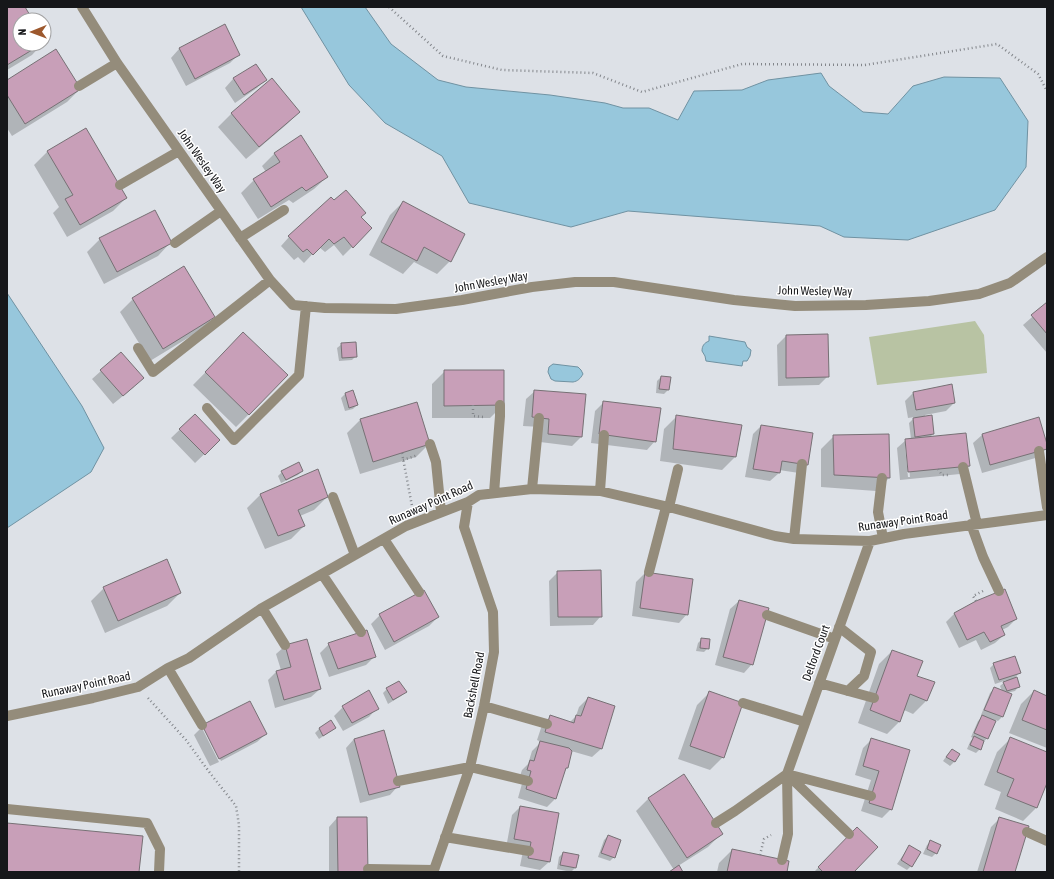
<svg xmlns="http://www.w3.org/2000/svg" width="1054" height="879" font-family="'Asap Condensed',sans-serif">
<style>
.green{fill:#b8c3a3}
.water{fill:#97c7dc;stroke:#7092a2}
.shadow{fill:#0003;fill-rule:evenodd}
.building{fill:#c89fb8;stroke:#777175}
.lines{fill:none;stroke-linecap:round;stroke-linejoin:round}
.path{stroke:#83868b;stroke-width:2.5;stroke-dasharray:1 3;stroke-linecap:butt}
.minor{stroke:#948c7b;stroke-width:10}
.labels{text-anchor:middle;stroke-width:3;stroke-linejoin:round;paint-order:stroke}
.street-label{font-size:12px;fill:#16171a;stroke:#fff}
</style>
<rect width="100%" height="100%" fill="#dde1e7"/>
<path class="green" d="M975 321 984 335 987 373 877 385 869 337Z"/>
<path class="water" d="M301 7H365L391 44 438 80 466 87 550 95 605 103 623 108H649L678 120 694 91 742 90 768 80 821 73 829 86 863 112 888 114 913 86 944 77 1000 78 1028 121 1026 167 995 210 908 240 844 237 820 226 628 211 571 227 469 203 442 156 385 123 349 85Z
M7 293 82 406 104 448 91 472 7 528Z
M709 336 745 342 747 347 751 350 750 356 747 361H743L742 366 706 361 705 356 702 351C702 346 704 343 709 341Z
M553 364 578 367 581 370 583 374C580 379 578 381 573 382L555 381 551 379 548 372 549 367Z"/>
<path class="shadow" d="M11 7H24L31 20H20V44H42L32 55 7 70V9Z
M224 25 239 54 230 63 186 86 171 58 179 49Z
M256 65 265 80 257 88 235 103 225 88 233 79Z
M272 80 299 112 286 125 246 159 218 127 231 114Z
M7 81 80 89 67 102 12 136 7 128Z
M86 129 126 198 113 211 67 237 53 213 59 207 34 165 47 152Z
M275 153 327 177 314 189 293 203 289 200 258 219 241 193 254 180 266 172 262 166Z
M334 201 360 217 371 228 343 256 334 245 325 252 319 247 304 263 298 257 294 260 281 246 289 237Z
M403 202 464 235 450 261 437 274 414 262 403 274 369 255 390 215Z
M100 239 170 243 158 256 104 284 87 252Z
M184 268 214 317 201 330 150 361 120 312 133 299Z
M1047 304V353L1023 325Z
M243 334 249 414 236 427 193 385Z
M786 336 828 376 819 385 778 386 777 345Z
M342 344 356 356 352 360 339 361 337 348Z
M121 353 134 387 113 404 92 379Z
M445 371 503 405 490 418H432V384Z
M661 377 668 390 664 394 656 393 657 381Z
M535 391 585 395 581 437 572 446 540 442 541 427 523 426 526 399Z
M913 393 954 403 946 411 925 415 933 434 930 437 969 466 960 474 900 480 897 448 906 440 911 439 909 423 915 417 908 418 905 401ZM905 446H907L910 477H908Z
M345 394 357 405 353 409 345 411 341 398Z
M604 402 655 441 647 450 591 443 595 411Z
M416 403 429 444 416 457 360 474 347 433 360 420Z
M195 415 219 440 195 463 171 438Z
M677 416 735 457 722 470 660 461 664 429Z
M1039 418 1047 447 1039 457 982 473 973 443 982 435Z
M761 426 807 465 799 473 779 470V473L770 481 745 477 753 434Z
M834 436 889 478 876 491 821 487V449Z
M302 471 298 475 281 483 278 476 282 472Z
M317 471 327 497 314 510 300 516 304 526 291 539 265 549 247 508 260 495Z
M558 572 601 616 593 625 550 626 549 581Z
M645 573 687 614 679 623 632 616 636 582Z
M104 588 180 593 167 606 105 633 91 601Z
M739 601 752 664 744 673 715 665 730 609Z
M977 602 1016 619 1008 627 1002 630 1004 635 995 643 981 650 976 640 959 648 946 622 954 614Z
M380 615 438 617 429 626 385 650 371 624Z
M702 639 708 648 704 652 696 651 698 643Z
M329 644 375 656 366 665 329 677 320 653Z
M285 646 320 689 311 697 275 708 268 680 276 672 281 670 276 654Z
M892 651 916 677 933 683 926 701 913 714 904 710 900 721 887 734 858 723 879 664Z
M994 664 1020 672 1013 680 1019 686 1015 691 1007 693 1010 694 1002 717 998 721 995 720 987 738 983 743 980 749 976 753 967 749 970 742 973 738 971 737 978 721 983 716 981 715 990 693 994 689 1002 691 1000 686 1007 680 995 684 990 668Z
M387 689 405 692 401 696 388 704 383 693Z
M1034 691 1046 696 1047 693V748L1009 733 1021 704Z
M710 692 723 757 710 770 678 759 697 705Z
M588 698 601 749 592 757 571 751 567 767 564 771 555 799 547 807 518 798 523 780 519 779 522 770 528 764 532 751 541 742 537 740 542 725 551 716 570 722 576 716 579 707Z
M343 707 377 708 369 717 343 731 334 716Z
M331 721 335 727 331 731 319 739 315 733 319 729Z
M203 726 266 734 257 742 221 761 204 728H202L219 762 210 766 194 735Z
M354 739 398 786 390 795 360 803 346 748Z
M872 739 891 809 882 818 861 811 871 780 855 775 863 748Z
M1010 739 1047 753V780L1036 808 1023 821 995 809 1001 792 984 785 997 752Z
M948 754 958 755 954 762 950 766 943 761Z
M649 798 721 834 708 847 678 866 682 872H671L674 870 636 811Z
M520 807 549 862 540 870 520 866 523 851 506 848 512 815Z
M337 818 367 872H329V827Z
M1000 818 1014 872H977L991 827Z
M608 836 614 857 610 861 598 857 604 840Z
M848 837 853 872H814Z
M931 841 936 853 932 857 923 854 927 845Z
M910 847 911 866 907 870 897 864 906 851Z
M732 850 786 872H717L719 863Z
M563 853 575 868 571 872 557 869 559 857Z"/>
<path class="building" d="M9 7H25L33 20H20V44H42L7 65V8Z
M225 24 240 55 195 79 179 48Z
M56 49 81 89 25 124 7 95V80Z
M256 64 267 80 244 95 233 78Z
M272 78 300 112 259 147 231 113Z
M86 128 127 198 80 225 65 199 73 195 47 151Z
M301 135 328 177 306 191 302 187 271 207 253 179 280 162 274 153Z
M346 190 366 213 361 217 372 228 353 248 344 237 334 244 329 239 313 255 307 249 303 252 288 236 331 197 334 200Z
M403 201 465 234 451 262 424 247 417 261 381 242Z
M155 210 172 243 117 272 99 238Z
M184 266 215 317 163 349 132 298Z
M1047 302V334L1031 315Z
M243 332 288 375 249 415 205 372Z
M828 334 829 377 786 378V335Z
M356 342 357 357 342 358 341 343Z
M121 352 144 378 123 396 100 370Z
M444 370H504V405L444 406Z
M661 376 671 377 669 390 659 389Z
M952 384 955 403 916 410 913 392Z
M353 390 358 405 349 408 345 393Z
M534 390 586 394 582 437 548 434 549 419 532 417Z
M603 401 661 408 656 442 599 434Z
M417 402 430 444 373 462 360 419Z
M195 414 220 440 205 455 179 429Z
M676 415 742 425 736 457 673 449Z
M932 415 934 434 915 437 913 418Z
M1039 417 1047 444V449L990 465 982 434Z
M761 425 813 433 808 465 782 461 780 473 753 469Z
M966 433 970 466 908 472 905 439Z
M889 434 890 478 834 475 833 435Z
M299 462 303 471 286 480 281 471Z
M318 469 328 497 298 510 305 526 278 536 260 494Z
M167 559 181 593 118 621 103 587Z
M601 570 602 617H558L557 571Z
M645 572 693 579 688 615 640 608Z
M1005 589 1017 619 1001 626 1005 635 990 642 984 632 967 640 954 613 976 601Z
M424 590 439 617 394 642 379 614Z
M739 600 769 608 753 665 723 657Z
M367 630 376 657 338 669 328 643Z
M701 638 710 639 709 649 700 648Z
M307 639 321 689 284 700 276 671 291 667 285 645Z
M892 650 923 661 917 676 935 682 927 701 910 694 900 722 870 710Z
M1015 656 1021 673 999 680 993 663Z
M1017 677 1020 687 1007 691 1003 682Z
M399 681 407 692 393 700 386 688Z
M994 687 1012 694 1003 717 984 710Z
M369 690 379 709 352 723 342 706Z
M1034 690 1047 696V730L1022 720Z
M709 691 743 703 724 758 690 746Z
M588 697 615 706 602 749 545 732 550 715 574 723 576 715 581 716Z
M250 701 267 734 219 759 202 725Z
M982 715 996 721 988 739 974 733Z
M331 720 336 728 323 736 319 728Z
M384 730 400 787 369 795 354 739Z
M974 736 984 741 981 750 970 745Z
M1010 737 1047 752V783L1037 808 1007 796 1014 779 997 772Z
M871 738 910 750 892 810 869 803 879 771 863 766Z
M540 741 569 748 572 751 568 768H566L556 799 526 789 531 771 527 770 530 760 534 761Z
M952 749 960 754 955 762 946 757Z
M684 774 723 834 687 858 648 798Z
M520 806 559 813 550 862 528 858 531 842 514 839Z
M337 817H367L368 872H338Z
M999 817 1029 826 1015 872H983Z
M7 823 143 836 139 872H7Z
M857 827 878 847 854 872H823L818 867Z
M608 835 621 840 615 858 601 853Z
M930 840 941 845 937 854 927 849Z
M909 845 921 852 912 867 901 860Z
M732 849 789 861 787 872H727Z
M563 852 579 855 576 868 560 865Z
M679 865 683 872H669Z"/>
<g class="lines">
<path class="path" d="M389 7 443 56 502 70 593 73 642 92 742 64 865 65 997 44 1038 74 1047 91
M473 405V416L484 417
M402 453 412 506
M403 460 418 455
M938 469 942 475H949
M976 601 973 596 983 591
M148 698 186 740 210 773 236 806 239 825V872
M760 855 764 839 771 835"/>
<path class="minor" d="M82 7 117 63 270 280 293 305 325 308 396 309 462 300 532 287 575 282H614L734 300 795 306 866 305 929 301 979 294 1010 283 1047 257
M79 86 117 63
M120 185 179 151
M240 238 284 210
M175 243 221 211
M138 348 153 372 270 280
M207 408 234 440 299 375 306 306
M430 444 436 462 441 512
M1039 451 1047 507
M963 467 977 524
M882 478 878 512 883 538
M532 489 539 418
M600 491 604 435
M494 493 500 416V405
M333 497 355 555
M669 507 678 469
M971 524 983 557 999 591
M384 539 419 592
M794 539 802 464
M649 572 666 507
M322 574 361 632
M262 608 285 645
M767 615 835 639
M839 627 871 652 864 676 848 691
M168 668 202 725
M819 683 874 698
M743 703 805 722
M484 706 547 724
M7 716 93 698 138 687 168 668 189 658 262 608 406 526 468 502 479 495 532 489 600 491 669 507 775 536 794 539 870 541 904 534 1047 515
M787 774 871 796
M788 775 849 834
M398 781 470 767 528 781
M7 809 147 823 160 849 159 872
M716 823 735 811 787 774
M1027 832 1047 841
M445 837 529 851
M782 860 788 834 787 774 870 541
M368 869 434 870
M434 872V870L470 767 484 706 494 652 493 612 464 527 468 502"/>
</g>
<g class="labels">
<g class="street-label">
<text transform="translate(202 161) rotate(55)" y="4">John Wesley Way</text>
<text transform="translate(491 282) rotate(-10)" y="4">John Wesley Way</text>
<text transform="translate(815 291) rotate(1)" y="4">John Wesley Way</text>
<text transform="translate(431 503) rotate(-24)" y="4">Runaway Point Road</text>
<text transform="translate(903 521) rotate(-8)" y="4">Runaway Point Road</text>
<text transform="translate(816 653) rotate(-70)" y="4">Delford Court</text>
<text transform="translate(86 685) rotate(-12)" y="4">Runaway Point Road</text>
<text transform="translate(474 685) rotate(-79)" y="4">Backshell Road</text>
</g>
</g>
<rect width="1054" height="879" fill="none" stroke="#16171a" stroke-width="16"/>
<g transform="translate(32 32) rotate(269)"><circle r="19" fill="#ffffff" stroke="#a2a2a3"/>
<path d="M0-3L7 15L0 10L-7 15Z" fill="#9d582d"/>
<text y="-6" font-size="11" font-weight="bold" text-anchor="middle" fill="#16171a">N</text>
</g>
</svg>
